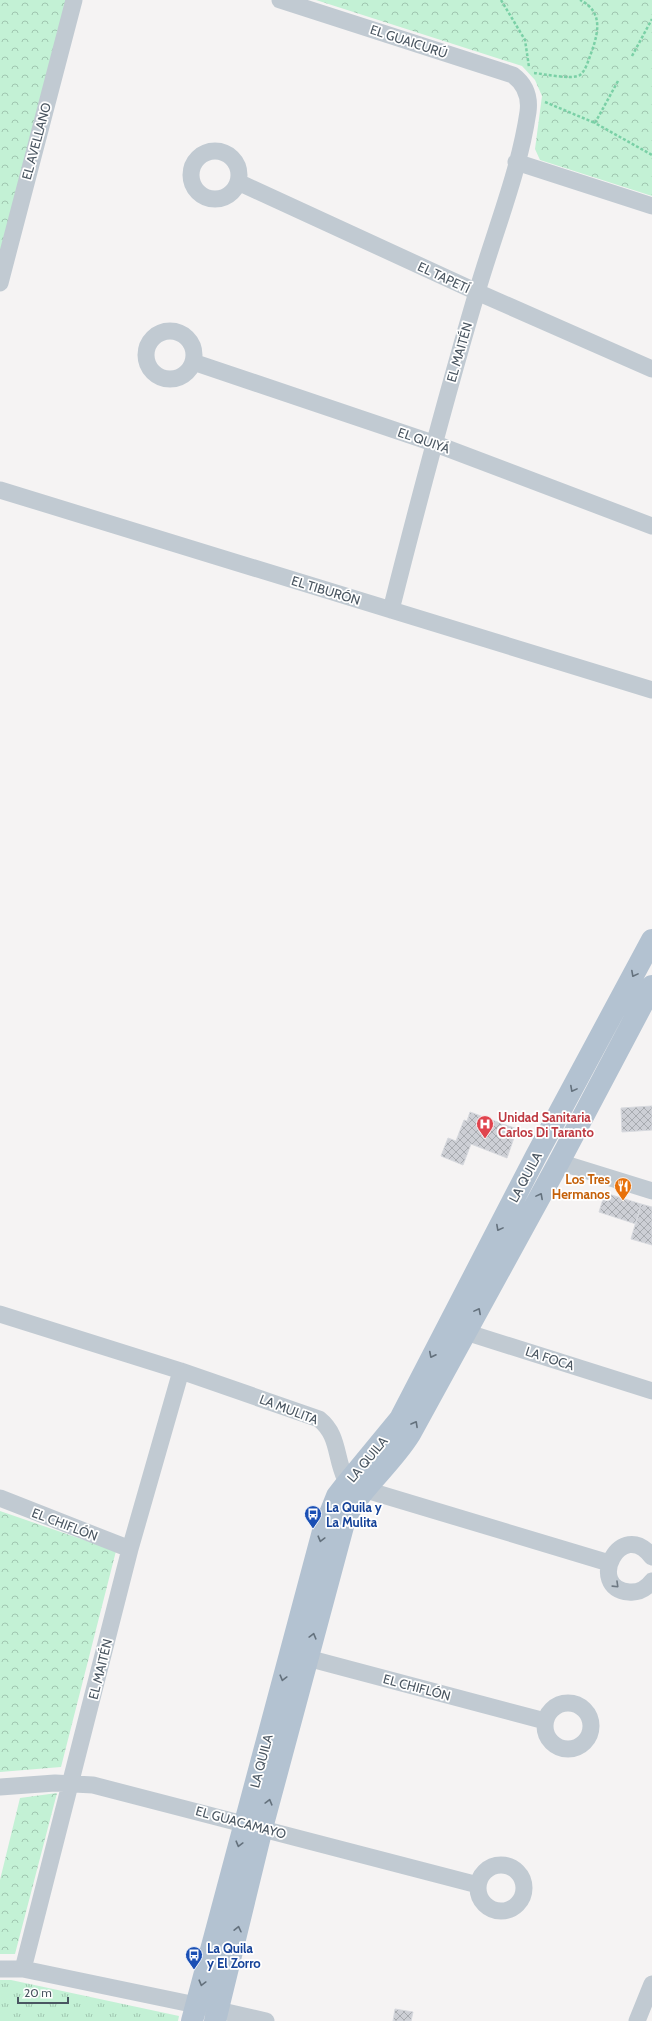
<svg xmlns="http://www.w3.org/2000/svg" width="652" height="2021" font-family="Cabin,sans-serif">
<style>
.grass{fill:url(#grass-tufts)}
.forest{fill:url(#forest-crowns)}
.building{fill:url(#building-cross-hatch);stroke:#d7d9de}
.lines{fill:none;stroke-linecap:round;stroke-linejoin:round}
.path{stroke:#7ad0a6;stroke-width:2.5;stroke-dasharray:3 2;stroke-linecap:butt}
.minor{stroke:#c1cad2;stroke-width:17}
.major{stroke:#b3c2d1;stroke-width:22}
.oneway{stroke:#64717d}
.oneway2{stroke:#6e7983}
.labels{text-anchor:middle;stroke-width:3.5;stroke-linejoin:round;paint-order:stroke}
.street-label{font-size:13px;fill:#4a5661;stroke:#fff}
.health-label{font-size:13px;font-weight:bold;fill:#be3a42;stroke:#fff;text-anchor:start}
.food-label{font-size:13px;font-weight:bold;fill:#c56008;stroke:#fff;text-anchor:end}
.transit-label{font-size:13px;font-weight:bold;fill:#164399;stroke:#fff;text-anchor:start}
</style>
<defs>
<pattern id="grass-tufts" width="24" height="20" patternUnits="userSpaceOnUse"><rect width="24" height="20" fill="#c3f1d5"/><path d="M3 7l-1-3M5 7V3M7 7l1-3M15 17l-1-3M17 17v-4M19 17l1-3" fill="none" stroke="#a0c6b0"/></pattern>
<pattern id="forest-crowns" width="20" height="18" patternUnits="userSpaceOnUse"><rect width="20" height="18" fill="#c3f1d5"/><path d="M2 6a3 3 0 1 1 6 0M12 15a3 3 0 1 1 6 0" fill="none" stroke="#a0c6b0"/></pattern>
<pattern id="building-cross-hatch" width="8" height="8" patternUnits="userSpaceOnUse"><rect width="8" height="8" fill="#cdcfd5"/><path d="M0 0l8 8M0 8l8-8" fill="none" stroke="#a8abb0"/></pattern>
</defs>
<rect width="100%" height="100%" fill="#f5f3f3"/>
<path class="grass" d="M0 1980H11L179 2016 178 2021H0Z"/>
<path class="forest" d="M0 0H68L0 265Z
M316 0H652V196L540 160 535 149 542 96 535 80 522 66Z
M0 1511 116 1551 61 1767 0 1772Z
M57 1793 15 1954H0V1880L20 1798Z"/>
<path class="building" d="M652 1106V1130L622 1132 621 1108Z
M470 1112 517 1129 507 1158 471 1144 463 1165 441 1156 448 1138 456 1141 464 1120 467 1121Z
M605 1193 641 1204 636 1224 599 1212Z
M641 1204 652 1207V1245L631 1239Z
M395 2009 413 2012 411 2021H393Z"/>
<g class="lines">
<path class="path" d="M501 0 525 40 529 67
M632 56 652 19
M534 73C544 74 572 80 580 75 585 71 587 64 589 59 597 37 606 13 580 0
M618 81 595 123 652 155
M545 102 595 123"/>
<path class="minor" d="M280 0 513 75C525 84 530 97 528 112 519 173 494 233 477 292 446 397 418 503 391 610
M191 175a24 24 0 1 1 48 0a24 24 0 1 1-48 0Z
M516 162 652 206
M238 182 477 292 652 369
M0 283 74 0
M146 355a24 24 0 1 1 48 0a24 24 0 1 1-48 0Z
M193 362 433 443 652 526
M0 490 652 690
M559 1162 652 1191
M0 1314 181 1371 319 1419C339 1435 335 1456 345 1478L363 1489 609 1563
M456 1329 652 1391
M0 1498 130 1549
M652 1557C621 1516 585 1588 629 1592 639 1593 646 1589 652 1581
M296 1655 545 1721
M545 1726a23 23 0 1 1 46 0a23 23 0 1 1-46 0Z
M0 1787 55 1783 93 1785 478 1885
M478 1888a23 23 0 1 1 46 0a23 23 0 1 1-46 0Z
M0 1969H23L196 2005 266 2021
M23 1969 130 1549 181 1371
M637 2021 652 1984"/>
<path class="major" d="M192 2021 323 1531 337 1496 344 1487 400 1419 536 1156 652 940
M215 2021 262 1828 345 1519C362 1486 390 1466 410 1434L559 1162 652 986"/>
</g>
<defs><path id="oneway-chevron" d="M-2-3.5L2.5 0L-2 3.5" fill="none" stroke-width="1.6" stroke-linecap="round" stroke-linejoin="round"/></defs>
<g class="oneway">
<use href="#oneway-chevron" transform="translate(634 974) rotate(118)"/>
<use href="#oneway-chevron" transform="translate(573 1089) rotate(118)"/>
<use href="#oneway-chevron" transform="translate(540 1196) rotate(-62)"/>
<use href="#oneway-chevron" transform="translate(499 1228) rotate(118)"/>
<use href="#oneway-chevron" transform="translate(478 1311) rotate(-62)"/>
<use href="#oneway-chevron" transform="translate(432 1355) rotate(117)"/>
<use href="#oneway-chevron" transform="translate(415 1424) rotate(-61)"/>
<use href="#oneway-chevron" transform="translate(321 1539) rotate(105)"/>
<use href="#oneway-chevron" transform="translate(313 1636) rotate(-75)"/>
<use href="#oneway-chevron" transform="translate(283 1678) rotate(105)"/>
<use href="#oneway-chevron" transform="translate(269 1802) rotate(-75)"/>
<use href="#oneway-chevron" transform="translate(239 1844) rotate(105)"/>
<use href="#oneway-chevron" transform="translate(238 1929) rotate(-77)"/>
<use href="#oneway-chevron" transform="translate(202 1983) rotate(105)"/>
</g>
<use class="oneway2" href="#oneway-chevron" transform="translate(616 1585) rotate(44)"/>
<defs>
<g id="hospital-pin" transform="scale(0.9)"><path d="M0 17L-7.5 6A9.5 9.5 0 1 1 7.5 6Z" fill="#e0444e" stroke="#fff"/><path d="M-5-5h3v3.5h4V-5h3V5h-3V1.5h-4V5h-3Z" fill="#fff"/></g>
<g id="restaurant-pin" transform="scale(0.9)"><path d="M0 17L-7.5 6A9.5 9.5 0 1 1 7.5 6Z" fill="#e8710a" stroke="#fff"/><path d="M-5-6h1v4h1v-4h1v4h1v-4h1v5L-1.5 .5V6h-2V.5L-5-1ZM5-6V6H3V1.5H1.5Q1.5-4 5-6Z" fill="#fff"/></g>
<g id="bus-pin" transform="scale(0.9)"><path d="M0 17L-7.5 6A9.5 9.5 0 1 1 7.5 6Z" fill="#1a4fb4" stroke="#fff"/><path d="M-5-6H5V4H4V6H2V4H-2V6H-4V4H-5ZM-3.5-4V0h7V-4ZM-3.5 1.2v1.5H-2V1.2ZM2 1.2v1.5H3.5V1.2Z" fill="#fff"/></g>
</defs>
<g fill-rule="evenodd">
<use href="#hospital-pin" x="485" y="1124"/>
<use href="#restaurant-pin" x="623" y="1186"/>
<use href="#bus-pin" x="313" y="1514"/>
<use href="#bus-pin" x="194" y="1955"/>
</g>
<g class="labels">
<g class="street-label">
<text transform="translate(409 41) rotate(18)" y="5">EL GUAICURÚ</text>
<text transform="translate(36 141) rotate(-75)" y="5">EL AVELLANO</text>
<text transform="translate(444 277) rotate(25)" y="5">EL TAPETÍ</text>
<text transform="translate(459 352) rotate(-74)" y="5">EL MAITÉN</text>
<text transform="translate(424 440) rotate(19)" y="5">EL QUIYÁ</text>
<text transform="translate(326 590) rotate(17)" y="5">EL TIBURÓN</text>
<text transform="translate(525 1177) rotate(-62)" y="5">LA QUILA</text>
<text transform="translate(550 1358) rotate(18)" y="5">LA FOCA</text>
<text transform="translate(289 1409) rotate(21)" y="5">LA MULITA</text>
<text transform="translate(367 1459) rotate(-50)" y="5">LA QUILA</text>
<text transform="translate(65 1524) rotate(21)" y="5">EL CHIFLÓN</text>
<text transform="translate(100 1669) rotate(-76)" y="5">EL MAITÉN</text>
<text transform="translate(417 1687) rotate(15)" y="5">EL CHIFLÓN</text>
<text transform="translate(261 1761) rotate(-75)" y="5">LA QUILA</text>
<text transform="translate(241 1822) rotate(15)" y="5">EL GUACAMAYO</text>
</g>
<g class="health-label">
<text x="498" y="1122">Unidad Sanitaria<tspan x="498" dy="15">Carlos Di Taranto</tspan></text>
</g>
<g class="food-label">
<text x="610" y="1184">Los Tres<tspan x="610" dy="15">Hermanos</tspan></text>
</g>
<g class="transit-label">
<text x="326" y="1512">La Quila y<tspan x="326" dy="15">La Mulita</tspan></text>
<text x="207" y="1953">La Quila<tspan x="207" dy="15">y El Zorro</tspan></text>
</g>
</g>
<path d="M18 1997v6h50v-6" fill="none" stroke="#4a5661" stroke-width="2"/>
<text x="24" y="1997" font-size="12" fill="#4a5661" stroke="#ffffff" stroke-width="3" paint-order="stroke">20 m</text>
</svg>
